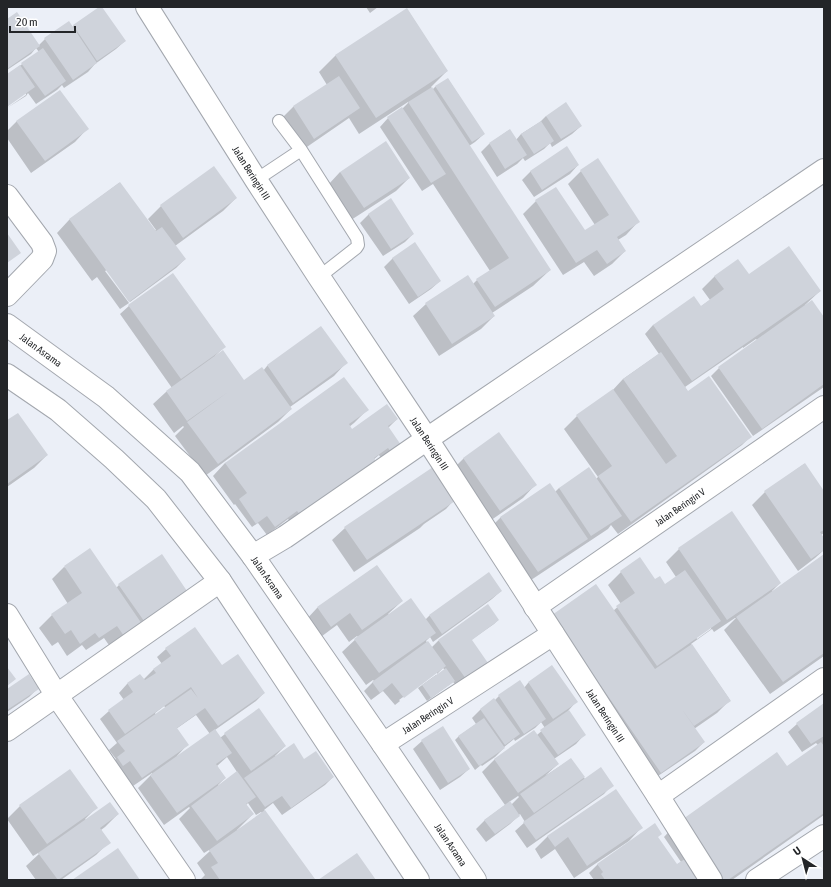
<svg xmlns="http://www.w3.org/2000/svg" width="831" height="887" font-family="'Asap Condensed',sans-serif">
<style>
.shadow{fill:#0003;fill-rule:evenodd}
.building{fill:#cfd3db}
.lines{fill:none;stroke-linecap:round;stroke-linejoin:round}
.lane-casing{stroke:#a3a7ae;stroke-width:14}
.street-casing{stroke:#a3a7ae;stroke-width:24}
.secondary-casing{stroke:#a3a7ae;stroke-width:24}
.highway-casing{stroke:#a3a7ae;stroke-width:24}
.lane{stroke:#fff;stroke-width:12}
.street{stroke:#fff;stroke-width:22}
.secondary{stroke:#fff;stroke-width:22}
.highway{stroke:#fff;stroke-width:22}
.labels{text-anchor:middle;stroke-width:3.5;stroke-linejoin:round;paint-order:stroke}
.street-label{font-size:10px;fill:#232528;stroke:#fff}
</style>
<rect width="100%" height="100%" fill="#ebeff7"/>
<path class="shadow" d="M101 7 125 41 116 49 95 64 88 72 64 88 62 85 57 90 36 104 28 93 26 96 7 108 26 95V93L7 105V75L39 52 36 48 31 54 7 70V21L39 45 45 39 69 23 72 27Z
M366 7H378L370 13Z
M407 9 447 71 431 87 432 90 435 87 448 79 484 134 475 142 469 146 550 270 533 286 492 313 494 316 481 329 439 356 413 316 426 304 473 284 477 280 490 271 433 184 422 191 380 127 388 118 402 109 408 103V102L359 134 349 118 301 151 280 120 293 107 327 85 319 72 335 56Z
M546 116 581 126 572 134 552 147 550 143 544 149 525 161 523 158 517 164 497 177 481 152 489 144 509 130 516 140 521 134 540 122Z
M17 121 87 129 75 142 31 173 7 138V131Z
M578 165 570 174 534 197 522 180 531 171Z
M214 168 236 198 223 211 175 246 185 259 176 268 130 302 107 270 105 271 129 303 120 309 97 277 92 281 57 233 69 220 119 183 154 231 156 230 148 219 161 206Z
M581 171 638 222 626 235 618 240 625 251 612 264 594 276 584 262 563 275 523 214 536 201 585 232 595 225 568 184Z
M340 172 409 178 396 191 351 220 328 185Z
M369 214 413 234 405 242 383 256 360 223Z
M393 258 440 281 431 289 409 304 384 267Z
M749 275 820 291 805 305 824 319V387L753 436 711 376 719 368 757 340 756 339 743 348V347L685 387 688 392 750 437 742 445 618 534 611 525 608 529 525 584 488 530 501 517 555 492 559 488 596 479 598 477 564 429 577 416 611 392 623 379 659 354 645 334 653 325 700 307 710 300 702 289 715 276Z
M130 305 224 347 215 356 244 382 263 371 267 366 321 328 346 363 334 376 290 407 291 409 278 422 205 476 175 436 184 427 183 426 174 433 153 404 166 392 172 388 120 314Z
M367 410 354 423 349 427 347 433 397 419 388 428 400 445 382 460 379 455 373 460 292 524 288 519 267 535 258 523 252 527 235 504 234 505 213 476 225 463Z
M7 421 47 455 34 468 7 487Z
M464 458 535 485 523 498 487 523 451 471Z
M804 464 824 493V533L821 535 824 540V550L815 558 798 571 752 505 765 492Z
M454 500 446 509 424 524 420 528 354 572 332 540 345 528Z
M732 513 780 583 772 591V592L824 555V656L770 694 724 630 736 618H735L714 632 712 629 691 644 730 700 717 713 694 729 704 742 695 751 652 780 544 624 613 611 621 604 608 585 621 572 640 559 655 581 665 585 676 577 666 562 679 549ZM711 627V629L697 639 696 637Z
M377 566 402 601 388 614 389 615 425 620 429 616 488 574 501 591 492 599 433 642 430 637 426 641 431 648 438 641 498 620 494 624 471 640 487 663 457 686 453 682 427 701 418 688 436 675 437 676 445 670 443 668 437 674V672L399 700 400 701 395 705 383 691 371 700 364 691 374 681 373 680 366 685 342 652 358 637 357 636 349 642 337 625 318 639 305 621 317 608Z
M64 567 116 588 119 585 186 591 111 648 104 638 86 650 82 645 67 656 58 642 52 646 39 628 52 615 68 604 52 579Z
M166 649 222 667 264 693 256 701 215 730 220 738 225 734 285 746 275 756 276 757 304 760 333 777 325 785 282 815 273 803 264 810 313 879 312 880H200L205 875 197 863 210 851 209 850 204 853 179 819 190 808 189 807 164 825 138 788 152 774V773L133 786 121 769 114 773 109 766 116 759 109 750 117 743 100 719 109 711 124 700 119 693 127 684 140 675 143 680 153 670 162 664 157 657ZM164 706 166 708 156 715 155 713ZM196 715 210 734 177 757V756L187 745 176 729ZM227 757 237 772 218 786V785L225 778 217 766ZM248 803 256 815 261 812 262 813 237 831V830L253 814 246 805Z
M552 667 576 702 568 711 584 735 576 744 554 759 558 764 545 776 571 759 585 779 612 785 604 794 527 848 515 831 525 822 520 814 510 824 486 842 476 829 485 820 505 805 482 772 495 759 537 735 545 728 541 722 535 728 515 741 514 739 503 748H504L495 757 482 766 481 765 475 770 455 740 459 736 476 724 472 718 480 710 495 700 499 696 524 688 528 683ZM518 796 519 797 511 805 509 802Z
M38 688 29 697 7 712V690Z
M824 704V815L732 880H594L589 873 598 864 657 838 676 865 681 862 664 837 676 824 787 768 819 746 816 743 802 752 788 732 797 724Z
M422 741 469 769 460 777 440 790 413 749Z
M20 806 96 808 85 819 86 820 118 814 105 827 101 830 109 842 96 855 61 880H36L26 866 39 854 38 853 33 856 7 819Z
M641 828 629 841 574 878 555 849 541 859 535 849 548 836Z"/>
<path class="building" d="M99 7H102L126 41 97 61 73 25Z
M407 8 448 71 376 118 335 55Z
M17 12 40 46 7 69V19Z
M69 21 97 63 73 80 44 38Z
M43 48 66 81 45 96 21 63Z
M20 65 35 87 7 107V74Z
M339 76 360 108 314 139 293 106Z
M448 78 485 134 472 142 435 86Z
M432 87 551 270 495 307 476 279 509 258 408 102Z
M60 90 89 129 45 161 16 121Z
M566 102 582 126 561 139 546 116Z
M402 107 446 174 431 183 387 117Z
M541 121 554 141 534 154 521 134Z
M510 129 527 155 505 169 489 143Z
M386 141 410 178 364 208 340 172Z
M567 146 579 165 542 190 530 171Z
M598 158 640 222 617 237 626 251 607 264 597 250 576 263 535 200 556 187 585 230 609 215 580 170Z
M214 166 237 198 183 238 160 205Z
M120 182 156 231 162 227 186 259 129 302 69 219Z
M391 198 414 234 391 249 368 214Z
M7 233 21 253 7 263Z
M415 242 441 281 418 297 392 258Z
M789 246 821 291 692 381 653 325 694 296 701 306 724 289 714 276 738 259 749 274Z
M173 273 226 347 181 379 128 305Z
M468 275 495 316 452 344 425 303Z
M812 300 824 317V384L762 429 718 367Z
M321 326 348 363 293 403 267 365Z
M223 350 244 380 262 367 292 409 218 464 187 422 228 392 187 421 166 391Z
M661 352 688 391 709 376 752 437 631 522 598 476 612 466 576 415 613 389 666 464 677 456 623 379Z
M344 377 369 410 349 424 352 429 387 404 398 419 388 426 401 445 391 452 388 448 374 458 376 462 301 516 297 511 275 527 267 516 256 524 239 499 247 493 225 463Z
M18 413 48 455 7 484V420Z
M499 432 537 485 500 511 463 458Z
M805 463 824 491V530L820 532 824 538V550L811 559 764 491Z
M433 467 455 501 367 560 344 527Z
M589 467 622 516 591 536 559 488Z
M550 483 588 539 538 572 500 517Z
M732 511 781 583 727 620 678 548Z
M90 548 142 624 124 636 117 626 99 638 95 633 80 644 71 630 65 634 51 614 82 593 64 566Z
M162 554 187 591 144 621 118 584Z
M824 554V653L783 682 736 617Z
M640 557 655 579 660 576 665 584 685 570 721 621 657 666 616 606 635 593 620 571Z
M377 565 403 601 362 630 350 613 331 627 317 607Z
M489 572 502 591 442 634 429 615Z
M596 584 655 669 692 644 731 701 694 726 681 708 705 742 661 773 552 615Z
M411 598 436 633 379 673 354 639Z
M488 604 499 620 472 640 488 663 466 679 438 640Z
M195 627 222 665 238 654 265 693 218 726 205 708 177 728 189 745 142 778 130 761 123 766 117 757 125 751 117 741 191 689 198 698 191 687 125 734 108 710 133 692 127 683 140 674 145 680 156 673 153 669 171 656 165 648Z
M428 641 446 666 404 698 392 683 380 693 372 682Z
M552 665 578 702 553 719 528 682Z
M7 667 16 679 7 686Z
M446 668 455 681 431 698 422 685Z
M29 674 39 689 7 710V689Z
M520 680 546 719 524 734 498 695Z
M494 698 520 734 505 745 480 709Z
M824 703V736L811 744 796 723Z
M259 708 286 746 251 771 224 733Z
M569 710 586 735 558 755 540 730Z
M484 718 505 748 479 766 458 736Z
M443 726 470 769 448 783 421 740Z
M215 729 232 753 216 764 226 778 177 813 150 775Z
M534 730 559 764 518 793 494 759Z
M821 742 824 746V813L728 880H716L676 824 777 752 787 766Z
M294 743 304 759 316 751 334 777 291 808 282 796 265 807 244 778Z
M571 758 585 777 534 813 520 794Z
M601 767 614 786 536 840 523 822Z
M70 769 98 808 47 844 19 805Z
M237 771 256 797 246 804 254 814 217 841 191 806Z
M616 789 643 828 587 866 568 837 555 847 547 836Z
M510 801 520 816 495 834 484 820Z
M110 802 119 814 100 828 111 843 58 880 38 853Z
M265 810 315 879 313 880H220L211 867 218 863 209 850Z
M655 823 662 834 658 837 677 864 685 859 700 880H605L601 874 603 872 597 864Z
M118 848 140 880H72Z
M357 853 376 880H318Z"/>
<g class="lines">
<g class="lane-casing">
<path id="lane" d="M279 121 301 150 357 238 358 245 356 248 319 277
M256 180 301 150"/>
</g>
<g class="street-casing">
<g id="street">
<path id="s1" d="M147 7 256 180 319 277 427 439 658 796 711 880"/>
<path d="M7 196 42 243 45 251 42 259 7 295"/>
<path d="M253 556 285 537 427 439 824 170"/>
<path id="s2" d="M535 607 824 407"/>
<path d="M7 615 57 696 184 880"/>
<path d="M7 730 220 581"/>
<path id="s3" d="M383 744 553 634"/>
<path d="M658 796 824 679"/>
</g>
</g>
<g class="secondary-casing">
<path id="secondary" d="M757 880 824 836"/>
</g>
<g class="highway-casing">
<g id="highway">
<path id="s4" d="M7 325 106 397 190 472 253 556 383 744 475 880"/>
<path d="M7 375 58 410 114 459 156 499 220 581 418 880"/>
</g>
</g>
<use href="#lane" class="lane"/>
<use href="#street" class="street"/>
<use href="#secondary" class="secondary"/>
<use href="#highway" class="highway"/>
</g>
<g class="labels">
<g class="street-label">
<text dy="4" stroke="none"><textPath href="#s1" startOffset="196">Jalan Beringin III</textPath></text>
<text dy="4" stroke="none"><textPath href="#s4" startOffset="42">Jalan Asrama</textPath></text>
<text dy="4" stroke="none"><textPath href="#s1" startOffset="520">Jalan Beringin III</textPath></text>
<text dy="4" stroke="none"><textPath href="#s2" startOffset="176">Jalan Beringin V</textPath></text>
<text dy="4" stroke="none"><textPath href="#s4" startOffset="366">Jalan Asrama</textPath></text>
<text dy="4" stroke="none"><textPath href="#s3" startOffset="53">Jalan Beringin V</textPath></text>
<text dy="4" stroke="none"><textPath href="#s1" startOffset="844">Jalan Beringin III</textPath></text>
<text dy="4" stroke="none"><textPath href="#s4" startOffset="690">Jalan Asrama</textPath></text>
</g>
</g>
<rect width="831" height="887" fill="none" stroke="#232528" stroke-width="16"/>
<g transform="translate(803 859) rotate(324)" stroke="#ffffff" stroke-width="3" paint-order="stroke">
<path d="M0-3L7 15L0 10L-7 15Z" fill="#232528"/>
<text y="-6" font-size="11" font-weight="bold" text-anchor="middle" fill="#232528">U</text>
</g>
<path d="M10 26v6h65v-6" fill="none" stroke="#232528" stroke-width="2"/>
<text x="16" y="26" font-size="12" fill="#232528" stroke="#ffffff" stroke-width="3" paint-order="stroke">20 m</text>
</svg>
